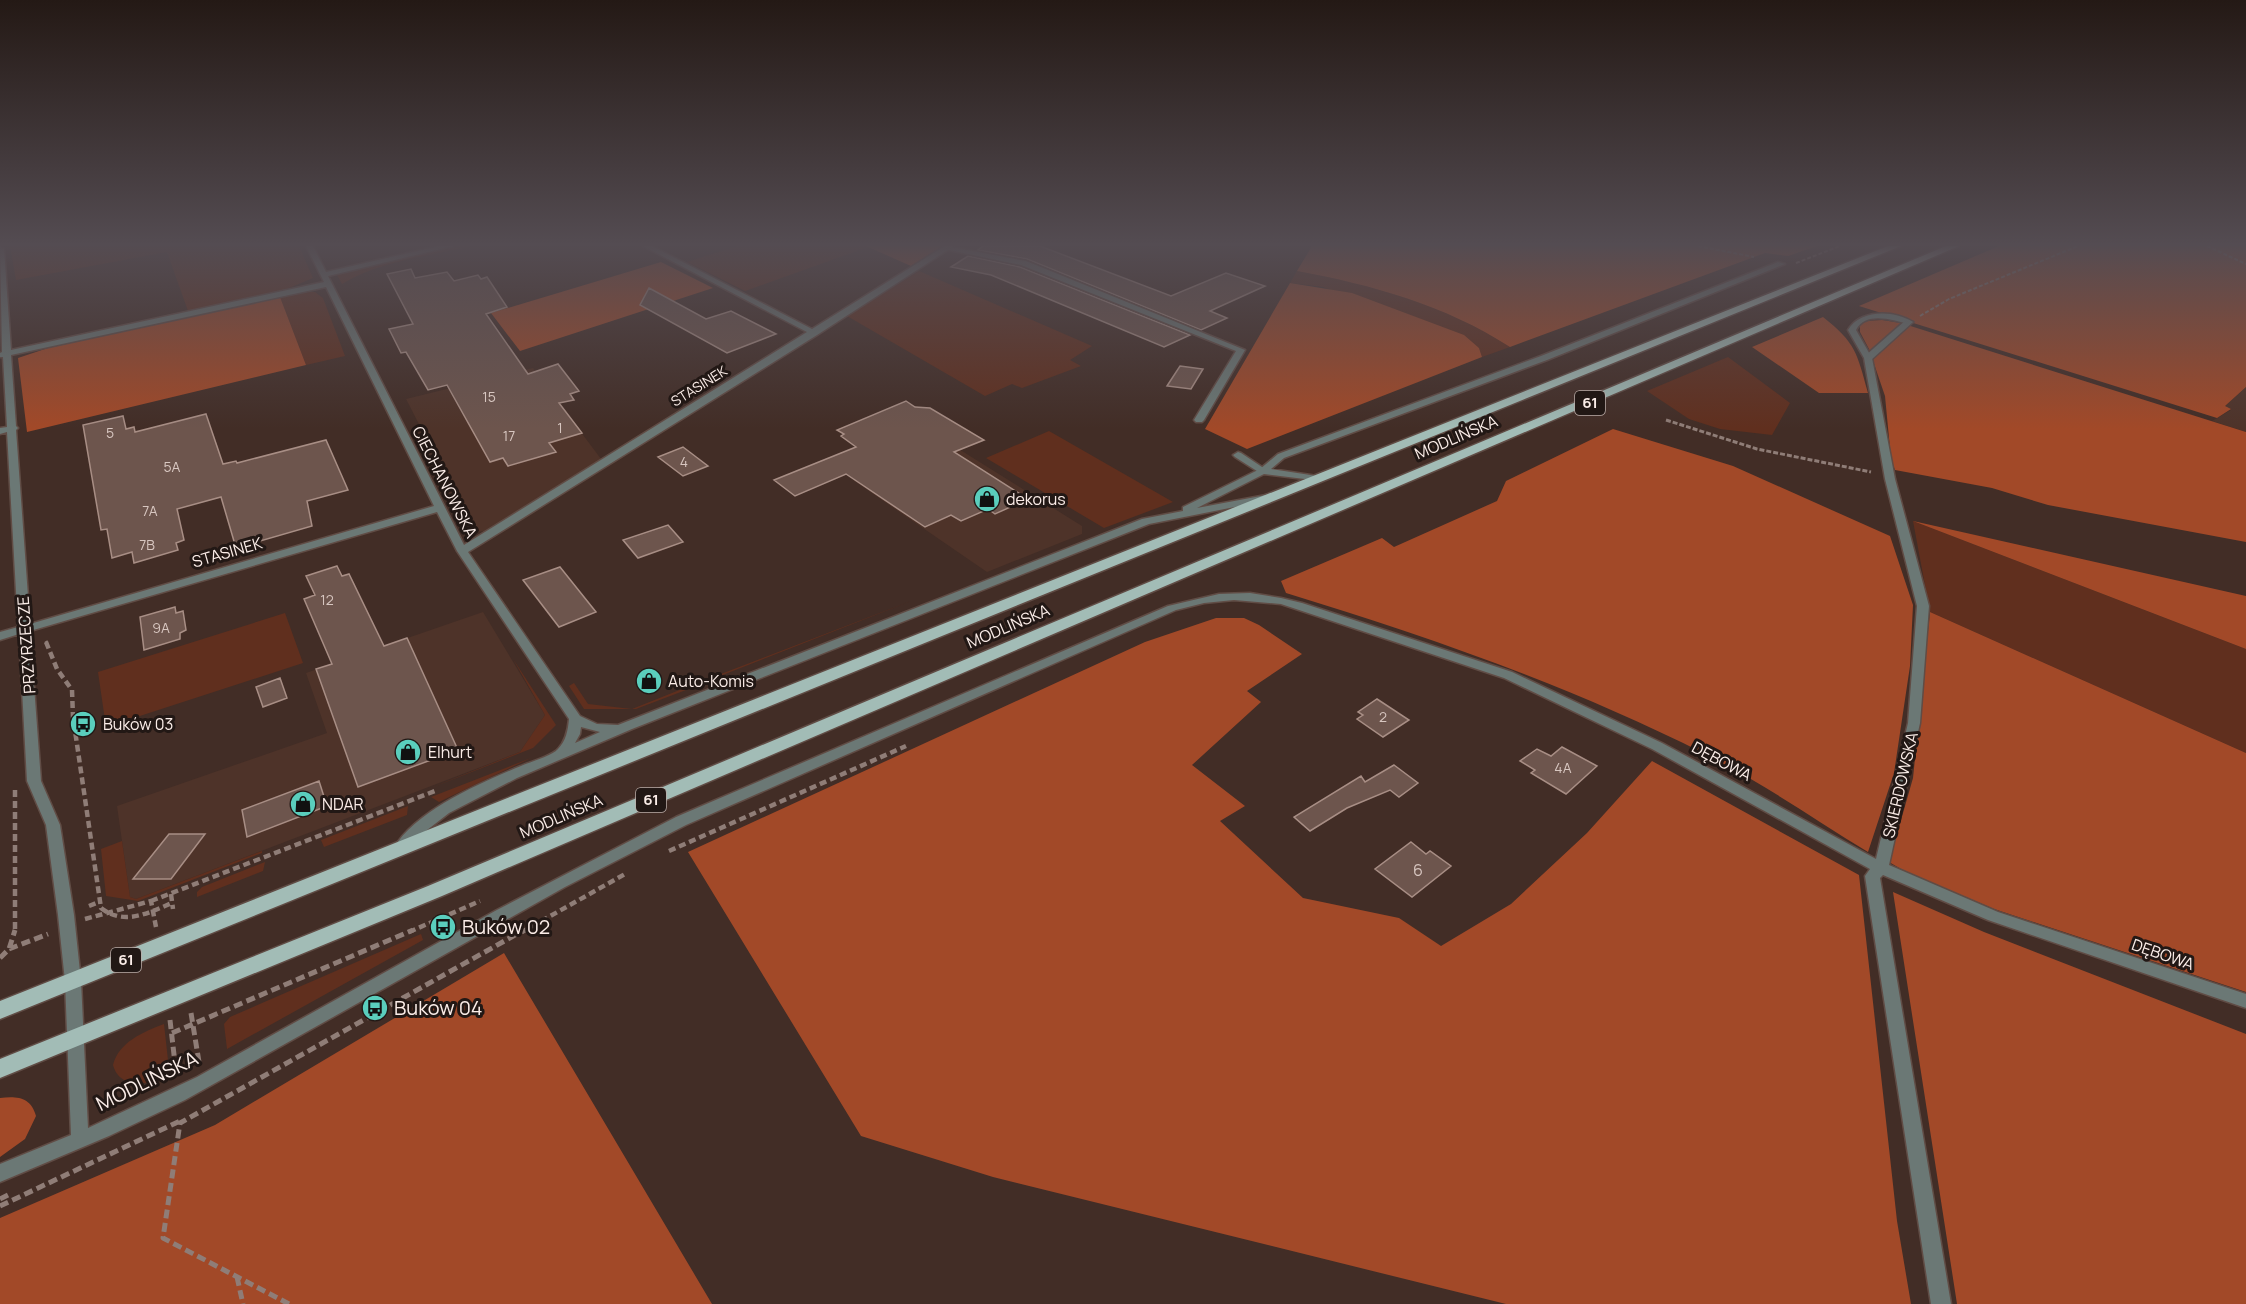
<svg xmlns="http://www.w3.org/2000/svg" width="2246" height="1304" font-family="Manrope,sans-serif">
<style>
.built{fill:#4e3329}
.green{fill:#602f1e}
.forest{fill:#a24928}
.building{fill:#6d554d;stroke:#a88e85;stroke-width:1.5}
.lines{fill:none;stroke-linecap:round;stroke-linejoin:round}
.service-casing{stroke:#604c45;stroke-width:3}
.minor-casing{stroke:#604c45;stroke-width:3}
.primary-casing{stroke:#604c45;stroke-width:3}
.path-far3{stroke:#8f7d77;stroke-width:2;stroke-dasharray:4 2;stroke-linecap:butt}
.path-far2{stroke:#8f7d77;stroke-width:3;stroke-dasharray:5 2;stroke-linecap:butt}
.path-far1{stroke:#8f7d77;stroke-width:4.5;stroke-dasharray:7 4;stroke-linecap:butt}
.path{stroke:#8f7d77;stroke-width:5;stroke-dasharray:9 4.5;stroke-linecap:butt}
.service{fill:#6b7875;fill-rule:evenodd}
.minor{fill:#6b7875;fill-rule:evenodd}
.primary{fill:#a2bcb6;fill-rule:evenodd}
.labels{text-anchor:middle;stroke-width:6;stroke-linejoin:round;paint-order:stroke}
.far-street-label{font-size:14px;fill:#fbede8;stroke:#221815}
.number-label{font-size:14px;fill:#d8c7c1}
.shield{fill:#221815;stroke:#baada9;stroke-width:1.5}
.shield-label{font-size:15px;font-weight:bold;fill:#fbede8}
.street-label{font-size:16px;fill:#fbede8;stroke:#221815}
.poi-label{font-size:16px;fill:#fbede8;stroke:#221815;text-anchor:start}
.near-number-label{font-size:16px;fill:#d8c7c1}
.near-poi-label{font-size:20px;fill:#fbede8;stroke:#221815;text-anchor:start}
.near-street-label{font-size:20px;fill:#fbede8;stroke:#221815}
</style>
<rect width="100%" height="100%" fill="#422d26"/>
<path class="built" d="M533 368 601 459 484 531 477 532 424 427 421 428 406 399Z
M2246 387V432L2212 421 2231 410 2224 407Z
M925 428 1082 526V534L987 572 853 480 870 472Z
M483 612 545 715 520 752 136 899 130 897 117 806 327 733 306 673Z"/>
<path class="green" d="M10 246H299L313 278 282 291 188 311 167 252 16 280Z
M458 246H471C429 256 380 261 342 284L336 273Z
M737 246H866L868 247 745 291 687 262Z
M919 271 1092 346 1070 360 1081 366 1022 388 1012 384 985 396 847 316Z
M1297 271C1372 285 1445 305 1510 347L1482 357 1479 348 1323 287 1290 283Z
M309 292H315L323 298 345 356 306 365 280 297Z
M1728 357 1790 403 1772 435 1720 429 1689 419 1647 391Z
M1049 431 1173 502 1104 528 986 458Z
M1913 521 2246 649V753L1930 612Z
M911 601 710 680 708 679Z
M285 613 303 663 106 727 98 672Z
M513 659 556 725 533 748 428 789 520 752 545 715Z
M574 683 588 704 632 709 687 687 686 690 636 709H584L569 686Z
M531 758 439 802 431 797Z
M408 806 407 815 324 847 321 840Z
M122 841 130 897 136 899 262 851V853L138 901 106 896 101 849Z
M265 862 263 871 197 897V892L202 887Z
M421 934 423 940 227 1049 224 1024 230 1017Z
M164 1024 170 1078C151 1083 120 1091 113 1065 119 1042 143 1032 164 1024Z"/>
<path class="forest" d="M866 246H942L911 266Z
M1312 246H1817L1788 256 1765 253 1510 347C1445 305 1372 285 1297 271Z
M1999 246H2246V387L2225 406 2231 409 2217 418 1859 306Z
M661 262 713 288 520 351 491 313Z
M1290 283 1352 293 1464 335 1479 348 1482 357 1247 449 1205 429Z
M280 297 306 365 27 432 18 358 48 348Z
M1823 317C1856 343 1857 353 1868 393H1819L1752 347Z
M1882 320 1901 323 2246 432V542L2048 505 1992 488 1895 470 1891 459 1885 396 1869 349 1860 332V325L1866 321Z
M1613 429 1733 466 1890 536 1913 605 1910 666 1894 773 1868 852C1814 819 1761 782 1705 754 1570 686 1430 637 1286 593L1281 581 1382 538 1394 547 1497 501 1506 481Z
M1913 521 2246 596V649Z
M1930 612 2246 753V992L1994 909 1906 872 1889 862 1913 778Z
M1216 618H1244L1259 625 1302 654 1247 691 1261 702 1192 765 1245 806 1220 821 1303 898 1399 918 1441 946 1511 904 1587 833 1652 761 1859 875 1897 1221 1911 1304H1506L993 1177 861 1136 688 852 1145 642Z
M1893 892 1984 932 2246 1034V1304H1957Z
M504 953 712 1304H0V1218L215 1125Z
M0 1098C17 1096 31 1097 36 1116L25 1139 0 1157Z"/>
<path class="building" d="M983 246H1040L1171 296 1226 273 1265 286 1210 311 1227 318 1201 330 1027 259 978 250Z
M968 256 1020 267 1190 335 1164 347 991 275 951 267Z
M411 269 415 278 447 272 454 281 478 275 481 279 487 277 507 307 486 314 528 374 558 364 579 391 570 394 574 400 559 403 582 433 549 443 556 452 508 466 503 458 490 462 447 385 428 390 406 352 401 353 389 329 413 324 387 274Z
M649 288 706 319 731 311 776 334 727 353 640 305Z
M1180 366 1203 369 1191 389 1167 386Z
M906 401 915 407 930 408 984 440 954 452 1028 499 995 514 988 509 961 521 951 515 925 527 846 474 795 496 774 480 856 447 841 436 844 434 837 430Z
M206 414 223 464 236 461 237 463 326 440 348 490 307 501 312 526 236 548 221 497 177 509 184 540 176 543 178 550 134 563 132 552 112 558 107 529 101 530 83 425 123 416 126 429 134 427 135 432Z
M683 447 708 466 683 476 658 457Z
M668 525 683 542 638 558 623 540Z
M337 566 342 576 349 574 384 646 407 638 458 750 358 787 316 669 332 664 304 599 315 595 306 576Z
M560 567 596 612 559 627 523 580Z
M175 607 176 613 183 611 186 630 180 633V639L144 650 140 617Z
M280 678 287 698 263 707 256 687Z
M1377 699 1409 720 1383 737 1357 719 1363 715 1358 712Z
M1562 747 1597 766 1566 794 1531 773 1535 770 1520 761 1537 749 1551 756Z
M1394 765 1418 783 1399 797 1390 790 1347 808 1310 831 1294 817 1361 776 1365 782Z
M319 781 327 806 247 837 242 810Z
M169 834H205L171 879H133Z
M1411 842 1426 854 1430 851 1451 866 1412 897 1375 869Z"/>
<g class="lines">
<g class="service-casing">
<path id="service" d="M946 246 1026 261 1245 350 1204 420 1202 422H1196L1194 420 1236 351 1021 265 949 250H946Z
M1906 320 1913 322 1871 360H1865V356Z
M1238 452 1241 453 1268 471 1266 473H1260L1235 457 1233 455Z"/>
</g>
<g class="minor-casing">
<path id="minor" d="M306 246H313L326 272 439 246H453L328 276 464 545 807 332 643 246H652L812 329 945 246H954L817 335 468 552 580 716 597 724 618 725 1142 519 1183 511V507L1260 469 1278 454 1541 356 1778 262 1785 264 1547 360 1284 458 1271 469 1317 476 1322 479 1321 481 1264 474 1197 508 1266 495 1271 498 1270 500 1149 524 632 729 517 778 449 813 422 834 406 852 401 853 396 852 394 848C415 811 482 782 521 766 530 762 552 756 558 749 566 741 568 730 569 719L457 551 437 512 30 631 41 781 60 825 74 915 81 981 88 1128 197 1077 495 911 676 817 1168 606 1219 594 1250 593 1281 598 1302 603 1512 672 1662 743 1876 859 1908 723 1917 606 1885 479 1864 358 1848 330C1860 309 1894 310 1913 322L1909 324C1892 320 1866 311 1856 330L1872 358 1895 479 1929 606 1920 723 1889 865 1998 912 2246 994V1008L1988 920 1883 875 1880 878 1951 1304H1931L1865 876 1870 869 1652 749 1504 678 1281 604 1234 600 1204 603 1176 610 686 825 565 887 185 1100 109 1136 0 1182V1164L71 1135 65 981 58 915 46 825 27 781 19 634 0 640V632L18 627 7 432 0 434V428L7 427 3 357H0V353L2 352 0 247 4 249 11 350 324 282ZM326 287 434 506 30 624 16 430 18 428 16 426 11 355ZM581 727 600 732 575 743 580 734Z"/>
</g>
<g class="primary-casing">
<path id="primary" d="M1888 246H1901L0 1019V1001Z
M1946 246H1959L442 896 0 1078V1059L428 886Z"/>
</g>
<path class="path-far3" d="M1698 246 1754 257
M2207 246 2246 264
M1796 263 1840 246
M1920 316 1949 299 2078 246"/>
<path class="path-far2" d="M1666 420 1757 449 1871 472
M46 641 47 643"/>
<path class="path-far1" d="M46 642 57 669 72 690 73 717 101 908C124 926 148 913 172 903
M15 790V932
M669 851 906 746
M171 894 173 909
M151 901 435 791
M89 906 99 902
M85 919 151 901 156 927
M409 932 480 901
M522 932 625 874"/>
<path class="path" d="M9 949 48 934
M0 958 9 949 15 930
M191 1013 199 1062
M170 1020 176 1072
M172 1033 413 930
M0 1199 8 1195
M0 1206 180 1121
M237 1277 243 1304
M289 1304 163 1238 180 1123 524 930"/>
<use href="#service" class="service"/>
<use href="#minor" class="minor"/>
<use href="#primary" class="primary"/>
</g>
<linearGradient id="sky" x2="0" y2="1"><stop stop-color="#241915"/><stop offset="0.57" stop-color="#544c52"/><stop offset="1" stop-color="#544c52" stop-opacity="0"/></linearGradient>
<rect width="2246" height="429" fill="url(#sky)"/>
<defs>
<g id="shop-disc" transform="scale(1.35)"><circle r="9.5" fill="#5acebd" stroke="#221815"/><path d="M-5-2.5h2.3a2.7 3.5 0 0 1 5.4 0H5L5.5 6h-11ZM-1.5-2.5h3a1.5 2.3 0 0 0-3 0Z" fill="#111"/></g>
<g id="bus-disc" transform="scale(1.35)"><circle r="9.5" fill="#5acebd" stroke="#221815"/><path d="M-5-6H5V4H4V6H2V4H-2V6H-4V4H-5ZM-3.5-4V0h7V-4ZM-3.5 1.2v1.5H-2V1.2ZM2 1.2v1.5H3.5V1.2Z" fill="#111"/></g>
</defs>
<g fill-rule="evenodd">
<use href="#shop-disc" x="987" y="499"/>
<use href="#shop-disc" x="649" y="681"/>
<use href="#bus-disc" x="83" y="724"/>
<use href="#shop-disc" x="408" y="752"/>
<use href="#shop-disc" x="303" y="804"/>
<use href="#bus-disc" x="443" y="927"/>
<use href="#bus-disc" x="375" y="1008"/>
</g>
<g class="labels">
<g class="far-street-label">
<text transform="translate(699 386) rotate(-32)" y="5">STASINEK</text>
</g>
<g class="number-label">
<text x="489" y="402">15</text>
<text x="560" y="433">1</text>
<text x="110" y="438">5</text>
<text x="509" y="441">17</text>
<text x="684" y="467">4</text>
<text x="172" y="472">5A</text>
<text x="150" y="516">7A</text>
<text x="147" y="550">7B</text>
<text x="327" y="605">12</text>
<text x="161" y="633">9A</text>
<text x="1383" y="722">2</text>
<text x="1563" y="773">4A</text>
</g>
<g class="shield">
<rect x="1575" y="391" width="30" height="24" rx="4.5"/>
<rect x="636" y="788" width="30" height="24" rx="4.5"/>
<rect x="111" y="948" width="30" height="24" rx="4.5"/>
</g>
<g class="shield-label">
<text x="1590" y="408">61</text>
<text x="651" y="805">61</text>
<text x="126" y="965">61</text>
</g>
<g class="street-label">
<text transform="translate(1456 437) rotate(-23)" y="6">MODLIŃSKA</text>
<text transform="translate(445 482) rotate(63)" y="6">CIECHANOWSKA</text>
<text transform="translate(227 552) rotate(-16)" y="6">STASINEK</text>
<text transform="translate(1008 626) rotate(-23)" y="6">MODLIŃSKA</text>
<text transform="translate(26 645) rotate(-94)" y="6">PRZYRZECZE</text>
<text transform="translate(1722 761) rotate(28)" y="6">DĘBOWA</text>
<text transform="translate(1900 785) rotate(-77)" y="6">SKIERDOWSKA</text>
<text transform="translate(561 816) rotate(-23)" y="6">MODLIŃSKA</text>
<text transform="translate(2163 954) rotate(19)" y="6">DĘBOWA</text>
</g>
<g class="poi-label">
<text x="1006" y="505">dekorus</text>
<text x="668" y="687">Auto-Komis</text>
<text x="103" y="730">Buków 03</text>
<text x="428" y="758">Elhurt</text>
<text x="322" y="810">NDAR</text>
</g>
<g class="near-number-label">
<text x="1418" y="876">6</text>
</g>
<g class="near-poi-label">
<text x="462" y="934">Buków 02</text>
<text x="394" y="1015">Buków 04</text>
</g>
<g class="near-street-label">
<text transform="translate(147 1081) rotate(-26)" y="7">MODLIŃSKA</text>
</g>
</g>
</svg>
